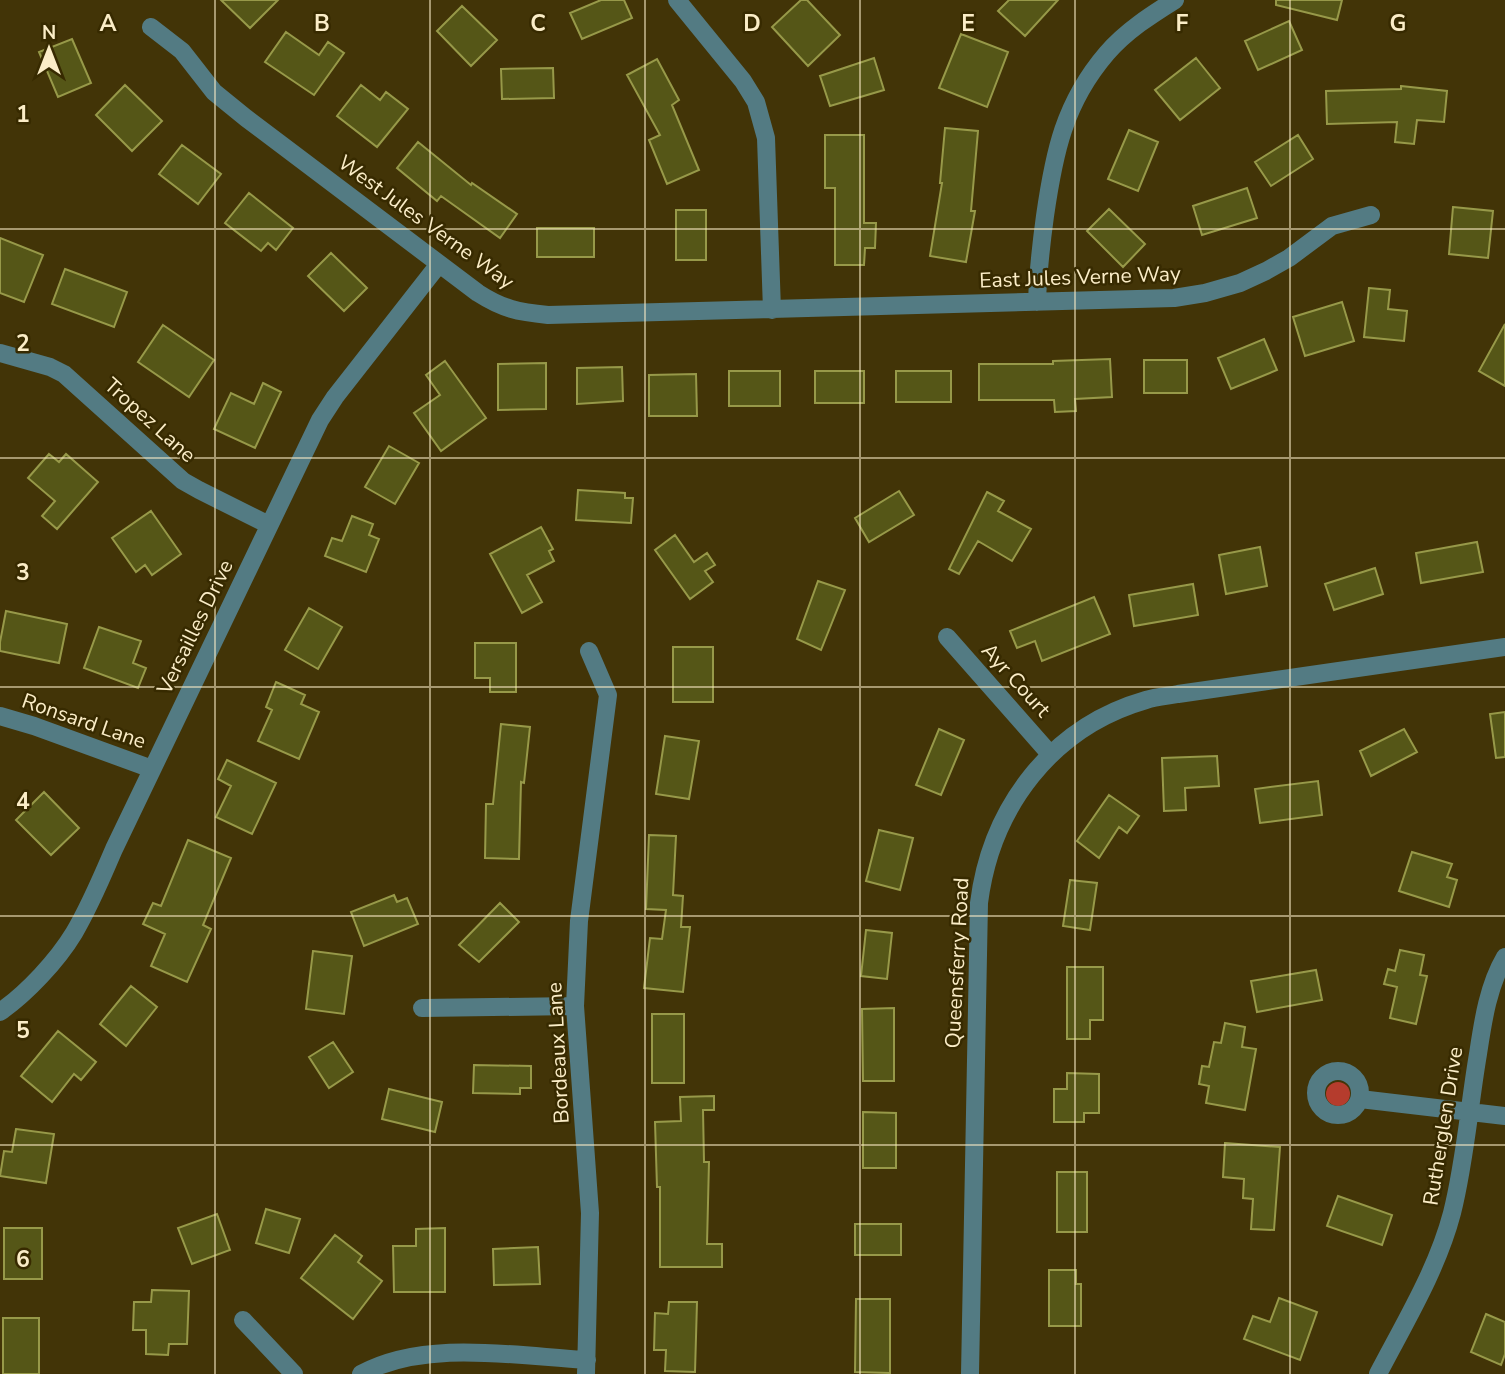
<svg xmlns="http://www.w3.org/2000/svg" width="1505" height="1374" font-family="'Nunito Sans',sans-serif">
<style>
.forest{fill:#b53c2d}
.building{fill:#555617;stroke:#979949;stroke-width:2}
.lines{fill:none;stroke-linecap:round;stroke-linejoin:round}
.minor{stroke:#537b83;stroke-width:18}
.grid{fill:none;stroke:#fbedc7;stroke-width:2;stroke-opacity:0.55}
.labels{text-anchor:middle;stroke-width:5;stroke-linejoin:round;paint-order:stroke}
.street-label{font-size:21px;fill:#fbedc7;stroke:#372a00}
.grid-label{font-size:23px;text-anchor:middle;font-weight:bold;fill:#fbedc7;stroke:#372a00;stroke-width:5;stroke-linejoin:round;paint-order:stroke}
</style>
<rect width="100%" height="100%" fill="#423407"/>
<path class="forest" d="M1326 1094a12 12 0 1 1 24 0a12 12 0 1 1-24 0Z"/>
<path class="building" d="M221 0H278L250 28Z
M601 0H624L632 18 582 39 570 13Z
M801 0H807L840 35 808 66 772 27Z
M1009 0H1058L1025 36 998 11Z
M1276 0H1342L1337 20 1276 5Z
M462 6 497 40 471 66 437 31Z
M1289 21 1302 50 1258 70 1245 41Z
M286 32 319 55 328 42 344 53 314 95 265 62Z
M961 34 1008 52 987 107 939 88Z
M72 39 91 83 58 97 39 52Z
M874 58 884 90 830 106 820 76Z
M1196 58 1220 88 1180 120 1155 90Z
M657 59 679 100 672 105 699 170 667 184 649 140 660 135 627 75Z
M553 68 554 98 502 99 501 69Z
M125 85 162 121 132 151 96 115Z
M361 85 380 100 386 92 408 109 377 147 337 116Z
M1401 86 1447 91 1444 122 1417 120 1414 144 1395 142 1397 122 1327 124 1326 91 1401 89Z
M945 128 978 131 971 211H975L966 262 930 256 942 183H940Z
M1129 130 1158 142 1138 191 1108 179Z
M825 135H864V223H876L875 248H865L864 265H835V188H825Z
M1298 135 1313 159 1271 186 1255 162Z
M418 142 471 185 472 183 517 214 500 238 441 196 437 201 397 168Z
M182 145 221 174 198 204 159 174Z
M1247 188 1257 218 1202 235 1193 206Z
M249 193 293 228 276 250 268 243 261 251 225 223Z
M1453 207 1493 211 1488 258 1449 254Z
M1109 209 1145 244 1123 267 1087 231Z
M676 210H706V260H676Z
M537 228H594V257H537Z
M0 238 43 255 24 302 0 293Z
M331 253 367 288 344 311 308 276Z
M65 269 127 292 114 327 52 304Z
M1369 288 1390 290 1388 309 1407 311 1404 341 1364 337Z
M1342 302 1354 341 1305 356 1293 317Z
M1505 324V386L1479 371Z
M163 325 214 360 189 397 138 362Z
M1264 339 1277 370 1231 389 1218 358Z
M1110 359 1112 397 1075 399 1076 411 1055 412 1054 400H979V364H1053V361Z
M1144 360H1187V393H1144Z
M445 361 486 418 441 451 414 413 440 395 426 375Z
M546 363V409L498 410V364Z
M622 367 623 401 577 404V368Z
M729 371H780V406H729Z
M815 371H864V403H815Z
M896 371H951V402H896Z
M696 374 697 416H649V375Z
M263 383 281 392 255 448 214 429 231 393 254 404Z
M389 446 419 463 395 504 365 487Z
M49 454 59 462 66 454 98 482 57 529 42 516 55 501 28 478Z
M578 490 625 493V498H633L631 523 576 520Z
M899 491 914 515 869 542 855 518Z
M987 492 1004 501 998 511 1031 529 1012 561 978 541 959 574 949 569Z
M151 511 181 554 152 575 145 565 136 572 112 538Z
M352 516 373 524 369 535 379 539 366 572 325 556 332 538 342 541Z
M541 527 553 549 549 551 554 561 527 575 542 602 522 613 490 554Z
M675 535 694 562 707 553 715 565 705 571 713 582 690 599 655 550Z
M1477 542 1483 572 1421 583 1416 553Z
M1260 547 1267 586 1226 594 1219 555Z
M1375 568 1383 594 1334 610 1325 584Z
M818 581 845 590 821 650 797 639Z
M1193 584 1198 615 1134 626 1129 595Z
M1094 597 1110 634 1042 661 1035 641 1017 648 1010 631Z
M309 608 342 627 318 669 285 650Z
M6 611 67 624 59 663 0 651V642Z
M99 627 141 641 133 663 146 668 138 688 84 668Z
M475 643H516V692H490V678H475Z
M673 647H713V702H673Z
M276 682 305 695 301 704 319 712 299 759 258 741 272 710 266 707Z
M1505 712V757L1496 758 1490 714Z
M501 724 530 727 524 783 521 782 519 859 485 858 486 804H493Z
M939 729 964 740 941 795 916 785Z
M1404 729 1417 752 1371 776 1360 751Z
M665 736 699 741 689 799 656 794Z
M1217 756 1219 786 1185 788 1186 810 1164 811 1162 758Z
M227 760 276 783 252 834 216 817 231 786 218 779Z
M1318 781 1322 815 1260 823 1255 789Z
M44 792 79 828 51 855 16 820Z
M1109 795 1139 816 1127 833 1119 827 1099 858 1077 841Z
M879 830 913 838 900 890 866 881Z
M649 835 676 836 673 895 683 896 681 927H690L683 992 644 988 650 938 662 939 666 910 646 909Z
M188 840 231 858 203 925 211 929 187 982 151 966 165 934 143 924 153 903 161 906Z
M1412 852 1452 864 1447 877 1457 880 1449 907 1399 891Z
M1070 880 1097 883 1090 930 1063 926Z
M394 895 397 902 407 898 418 924 364 946 351 912Z
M500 903 519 922 479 962 459 945Z
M866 930 892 933 887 979 861 976Z
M1400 950 1424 955 1420 975 1427 976 1416 1024 1390 1018 1397 987 1384 984 1388 969 1395 971Z
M313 951 352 956 344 1014 306 1009Z
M1067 967H1103V1020H1090V1039H1067Z
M1316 970 1322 1000 1257 1012 1251 981Z
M131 986 157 1007 126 1046 100 1024Z
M894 1008V1081H863L862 1009Z
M652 1014H684V1083H652Z
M1225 1023 1245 1027 1242 1047 1256 1049 1245 1110 1206 1103 1209 1086 1199 1084 1202 1066 1209 1067 1214 1042 1221 1043Z
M58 1031 96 1062 81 1080 74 1074 52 1102 21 1076Z
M333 1042 353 1072 329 1088 309 1057Z
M474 1065 531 1066V1088H520V1094L473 1093Z
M1067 1073 1099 1074V1113H1084V1122H1054V1089H1067Z
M389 1089 442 1102 435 1132 382 1119Z
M714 1096V1110H703L704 1162H709L707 1244H722V1267H660V1187H657L655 1122 681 1121 680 1097Z
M863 1112 896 1113V1168H863Z
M16 1129 54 1134 46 1183 0 1176 4 1151 12 1152Z
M1225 1143 1280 1147 1274 1230 1251 1229 1253 1199 1243 1198 1244 1179 1223 1177Z
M1057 1172H1087V1232H1057Z
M1338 1196 1392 1215 1382 1245 1327 1226Z
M266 1209 300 1219 289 1253 256 1243Z
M217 1214 230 1250 192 1264 178 1228Z
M855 1224H901V1255H855Z
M4 1228H42V1279H4Z
M445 1228V1292H394L393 1246H416V1229Z
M335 1235 362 1256 358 1262 382 1281 353 1319 301 1278Z
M538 1247 540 1284 494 1285 493 1249Z
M1049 1270H1076V1284H1081V1326H1049Z
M152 1290 189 1291 187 1344H169L168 1355 146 1354V1330H133L134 1302H151Z
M1279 1298 1317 1312 1300 1360 1244 1339 1253 1316 1270 1322Z
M856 1299H890V1373L855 1372Z
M669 1302H697L695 1372 665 1371 666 1350H654L655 1313 668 1314Z
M1486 1314 1505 1322V1354L1501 1365 1471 1352Z
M3 1318H39V1374H3Z"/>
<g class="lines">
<path class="minor" d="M677 0 743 81 756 102 766 138 772 310
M151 27 182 51 214 92 246 118 478 293C503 309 518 312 548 315L1174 298 1205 293 1240 283 1266 271 1289 258 1332 226 1371 215
M1037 302C1038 273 1041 245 1045 216 1054 153 1064 103 1107 53 1126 31 1151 15 1175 0
M0 353 50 367 64 374 183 481 199 490 269 525
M947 637 1050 754
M0 716 34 726 152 769
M422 1008 575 1006
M0 1012C27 993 57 961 74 933 90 906 102 877 114 849L320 420 335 397 439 264
M1316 1093a22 22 0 1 1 44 0a22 22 0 1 1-44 0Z
M1360 1099 1505 1116
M243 1320 294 1374
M361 1374C425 1339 516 1356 587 1360
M586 1374 590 1213 575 1006 579 921 608 695 589 651
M970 1374 979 903C991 807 1052 727 1146 700 1156 697 1167 696 1178 694L1505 647
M1378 1374C1405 1322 1437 1270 1452 1213 1465 1162 1469 1107 1478 1054 1483 1021 1488 986 1505 957"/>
</g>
<path class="grid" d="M215 0V1374M430 0V1374M645 0V1374M860 0V1374M1075 0V1374M1290 0V1374M0 229H1505M0 458H1505M0 687H1505M0 916H1505M0 1145H1505"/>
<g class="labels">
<g class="street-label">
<text transform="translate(426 222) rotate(36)" y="7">West Jules Verne Way</text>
<text transform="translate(1080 277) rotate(-2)" y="7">East Jules Verne Way</text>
<text transform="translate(150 420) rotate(42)" y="7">Tropez Lane</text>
<text transform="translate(195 627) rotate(-64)" y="7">Versailles Drive</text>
<text transform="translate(1016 680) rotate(48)" y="7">Ayr Court</text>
<text transform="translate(84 721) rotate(19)" y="7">Ronsard Lane</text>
<text transform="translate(957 963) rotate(-87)" y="7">Queensferry Road</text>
<text transform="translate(558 1053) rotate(-93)" y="7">Bordeaux Lane</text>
<text transform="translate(1443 1126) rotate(-81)" y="7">Rutherglen Drive</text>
</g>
</g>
<g class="grid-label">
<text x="108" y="31">A</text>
<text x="322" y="31">B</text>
<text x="538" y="31">C</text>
<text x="752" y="31">D</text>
<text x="968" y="31">E</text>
<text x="1182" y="31">F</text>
<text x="1398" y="31">G</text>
<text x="23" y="122">1</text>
<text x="23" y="351">2</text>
<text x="23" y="580">3</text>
<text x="23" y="809">4</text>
<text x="23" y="1038">5</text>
<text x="23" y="1267">6</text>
</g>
<g transform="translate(49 49)" stroke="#372a00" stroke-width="5" paint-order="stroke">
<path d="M0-5L12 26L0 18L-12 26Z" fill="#fbedc7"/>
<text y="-10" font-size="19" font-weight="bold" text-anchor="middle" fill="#fbedc7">N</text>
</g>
</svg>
